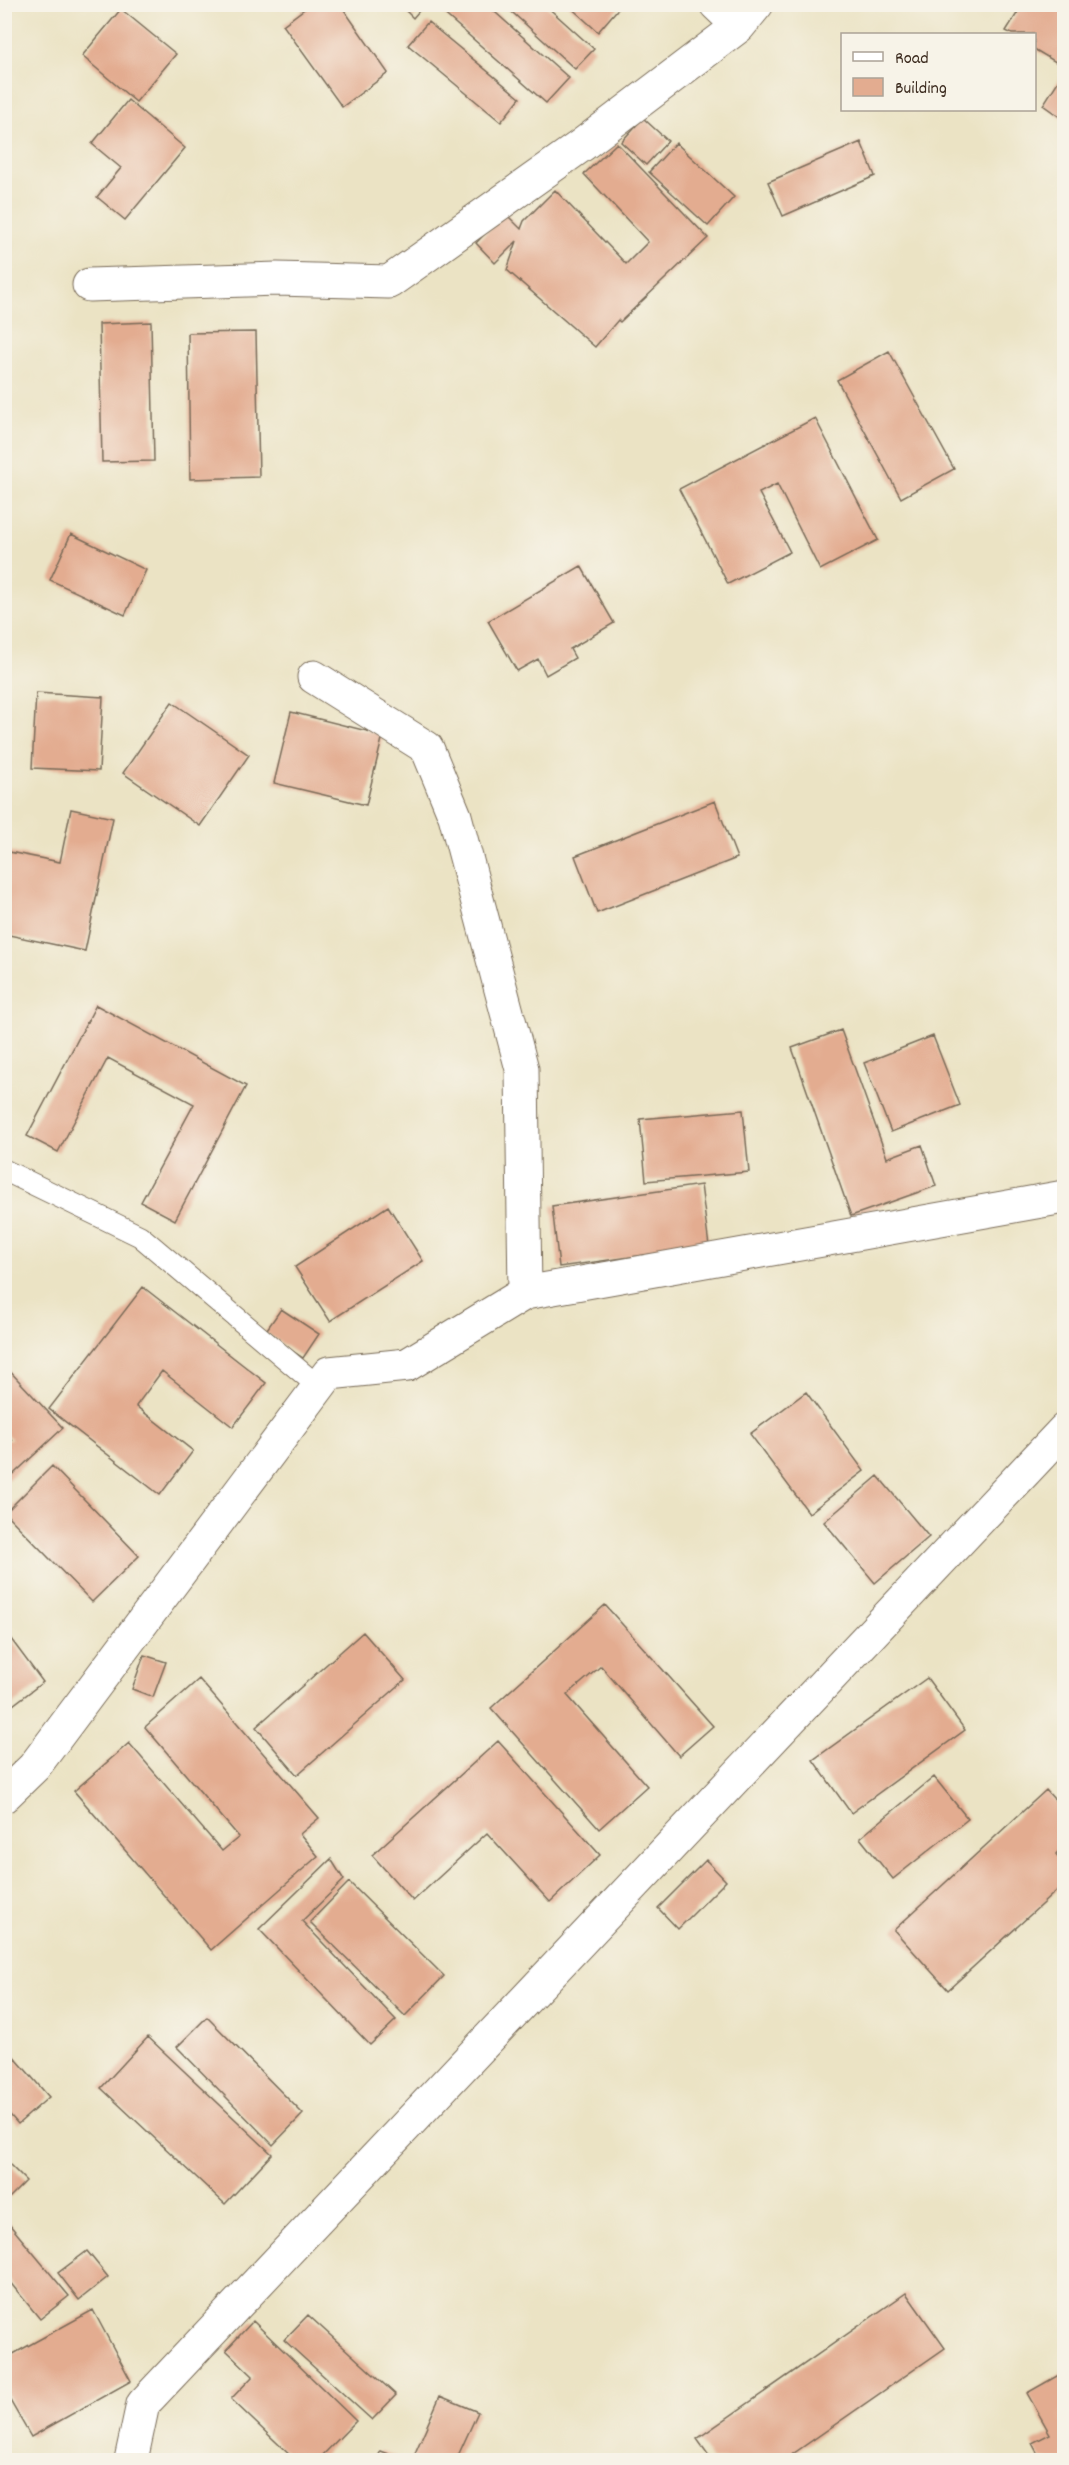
<svg xmlns="http://www.w3.org/2000/svg" width="1069" height="2465" font-family="Dekko,sans-serif">
<style>
.building{fill:#e3ac90}
.lines{fill:none;stroke-linecap:round;stroke-linejoin:round}
.lane-casing{stroke:#796b58;stroke-width:23}
.street-casing{stroke:#796b58;stroke-width:35}
.lane{stroke:#fff;stroke-width:21}
.street{stroke:#fff;stroke-width:33}
</style>
<rect width="100%" height="100%" fill="#f7f3e8"/>
<filter id="ink" filterUnits="userSpaceOnUse"><feTurbulence type="fractalNoise" baseFrequency=".0167" numOctaves="2"/><feDisplacementMap in="SourceGraphic" scale="12" xChannelSelector="R" yChannelSelector="G"/><feConvolveMatrix kernelMatrix="1 2 1 2 8 2 1 2 1" color-interpolation-filters="sRGB"/></filter>
<filter id="wash" filterUnits="userSpaceOnUse"><feTurbulence type="fractalNoise" baseFrequency=".008" numOctaves="4" result="noise"/><feDisplacementMap in="SourceGraphic" scale="24" xChannelSelector="R" yChannelSelector="G"/><feGaussianBlur stdDeviation="1.35" result="paint"/><feColorMatrix in="noise" values="0 0 0 0 0 0 0 0 0 0 0 0 0 0 0 0 0 1.4 0 .05"/><feComposite in="paint" operator="in"/></filter>
<g filter="url(#wash)">
<rect width="100%" height="100%" fill="#ebe3c4"/>
<g id="blocks">
<path class="building" d="M311 4H340L388 73 342 107 283 25Z
M399 4H425L413 18Z
M503 4H544L594 49 575 69Z
M567 4H622L598 32Z
M1005 4H1064V67L1034 49V34H1012L1006 31 1018 12Z
M445 5H487L569 78 546 103 440 10Z
M121 9 176 54 136 102 82 56Z
M428 22 520 98 501 122 408 45Z
M1064 72V120L1043 105Z
M128 100 185 148 125 220 97 197 121 168 92 144Z
M643 118 668 141 646 165 621 142Z
M861 142 875 176 783 216 768 182Z
M617 143 708 238 620 322 618 320 595 347 507 270 517 241 495 263 476 243 505 213 521 229 524 221 555 190 626 264 648 242 584 174Z
M676 143 734 197 708 226 649 172Z
M151 322 154 461 102 462 99 324Z
M256 332 259 477 190 479 188 333Z
M889 351 954 469 901 498 837 380Z
M815 418 878 540 820 570 777 484 759 493 790 552 728 584 679 489Z
M71 534 146 570 125 615 50 580Z
M581 566 614 623 570 649 575 658 546 675 538 659 517 671 488 621Z
M36 693 103 697 99 771 32 768Z
M172 702 249 755 200 826 123 773Z
M291 712 383 735 366 805 274 783Z
M715 801 737 858 597 913 575 856Z
M71 809 113 818 85 951 4 934V851L60 862Z
M96 1005 246 1086 175 1220 141 1202 194 1104 108 1058 58 1152 27 1136Z
M841 1030 887 1158 922 1145 936 1186 851 1216 792 1048Z
M933 1036 960 1105 891 1132 864 1063Z
M743 1110 749 1172 646 1181 640 1119Z
M701 1185 709 1246 559 1267 552 1206Z
M388 1206 423 1261 330 1321 295 1267Z
M143 1287 266 1383 233 1427 162 1371 136 1406 193 1451 160 1495 49 1409Z
M281 1309 319 1334 303 1358 265 1332Z
M4 1365 63 1428 4 1483V1440H12L4 1431Z
M806 1392 864 1471 809 1513 750 1434Z
M52 1466 139 1556 92 1602 5 1513Z
M878 1476 929 1537 875 1583 824 1522Z
M605 1605 713 1726 679 1756 601 1666 567 1695 647 1786 599 1829 491 1708Z
M5 1631 43 1682 5 1711Z
M363 1632 405 1680 297 1775 256 1727Z
M144 1655 166 1662 153 1697 132 1689Z
M927 1678 965 1730 851 1813 813 1760Z
M199 1679 319 1818 300 1834 318 1856 211 1950 74 1791 129 1743 222 1851 239 1837 145 1727Z
M498 1741 600 1855 550 1902 487 1833 413 1901 372 1855Z
M934 1777 968 1819 893 1879 860 1838Z
M1046 1790 1064 1810V1845L1056 1854 1064 1864V1884L948 1990 894 1930Z
M331 1859 344 1880 302 1921 396 2020 370 2045 259 1929Z
M706 1860 726 1881 678 1929 658 1908Z
M349 1882 444 1976 405 2016 310 1922Z
M207 2017 303 2114 273 2145 177 2047Z
M148 2037 272 2154 225 2204 101 2088Z
M4 2045 49 2097 18 2124 4 2108Z
M4 2159 26 2181 4 2203Z
M4 2218 69 2296 40 2319 4 2275Z
M87 2251 108 2277 79 2300 58 2273Z
M906 2293 945 2348 784 2460H712L697 2439Z
M93 2310 131 2381 31 2437 4 2390V2359Z
M308 2315 396 2395 372 2420 284 2340Z
M253 2321 356 2421 318 2460H295L231 2399 253 2376 226 2350Z
M1064 2372V2460H1041L1032 2443 1050 2434 1027 2393Z
M440 2396 478 2412 456 2460H412Z
M381 2451 404 2460H376Z"/>
</g>
</g>
<g filter="url(#ink)">
<use href="#blocks" fill-opacity="0" stroke="#796b58" stroke-width="1.5"/>
<g class="lines">
<g class="lane-casing">
<path id="lane" d="M4 1170 140 1236 319 1387"/>
</g>
<g class="street-casing">
<path id="street" d="M716 4 739 26 757 4
M89 285 277 279 389 282 582 145 739 26
M314 677 427 748 455 816 522 1069 525 1293
M4 1796 34 1767 329 1373 407 1365 525 1293 1064 1197
M131 2460 143 2404 1064 1430"/>
</g>
<use href="#lane" class="lane"/>
<use href="#street" class="street"/>
</g>
</g>
<rect width="1069" height="2465" fill="none" stroke="#f7f3e8" stroke-width="24"/>
<rect x="841" y="33" width="195" height="78" fill="#f7f3e8" stroke="#aca397" stroke-width="1.5"/>
<rect x="853" y="52" width="30" height="9" fill="#ffffff" stroke="#aca397" stroke-width="1.5"/>
<text x="895" y="63" font-size="18" fill="#3b2a1e">Road</text>
<rect x="853" y="78" width="30" height="18" fill="#e3ac90" stroke="#aca397" stroke-width="1.5"/>
<text x="895" y="93" font-size="18" fill="#3b2a1e">Building</text>
</svg>
